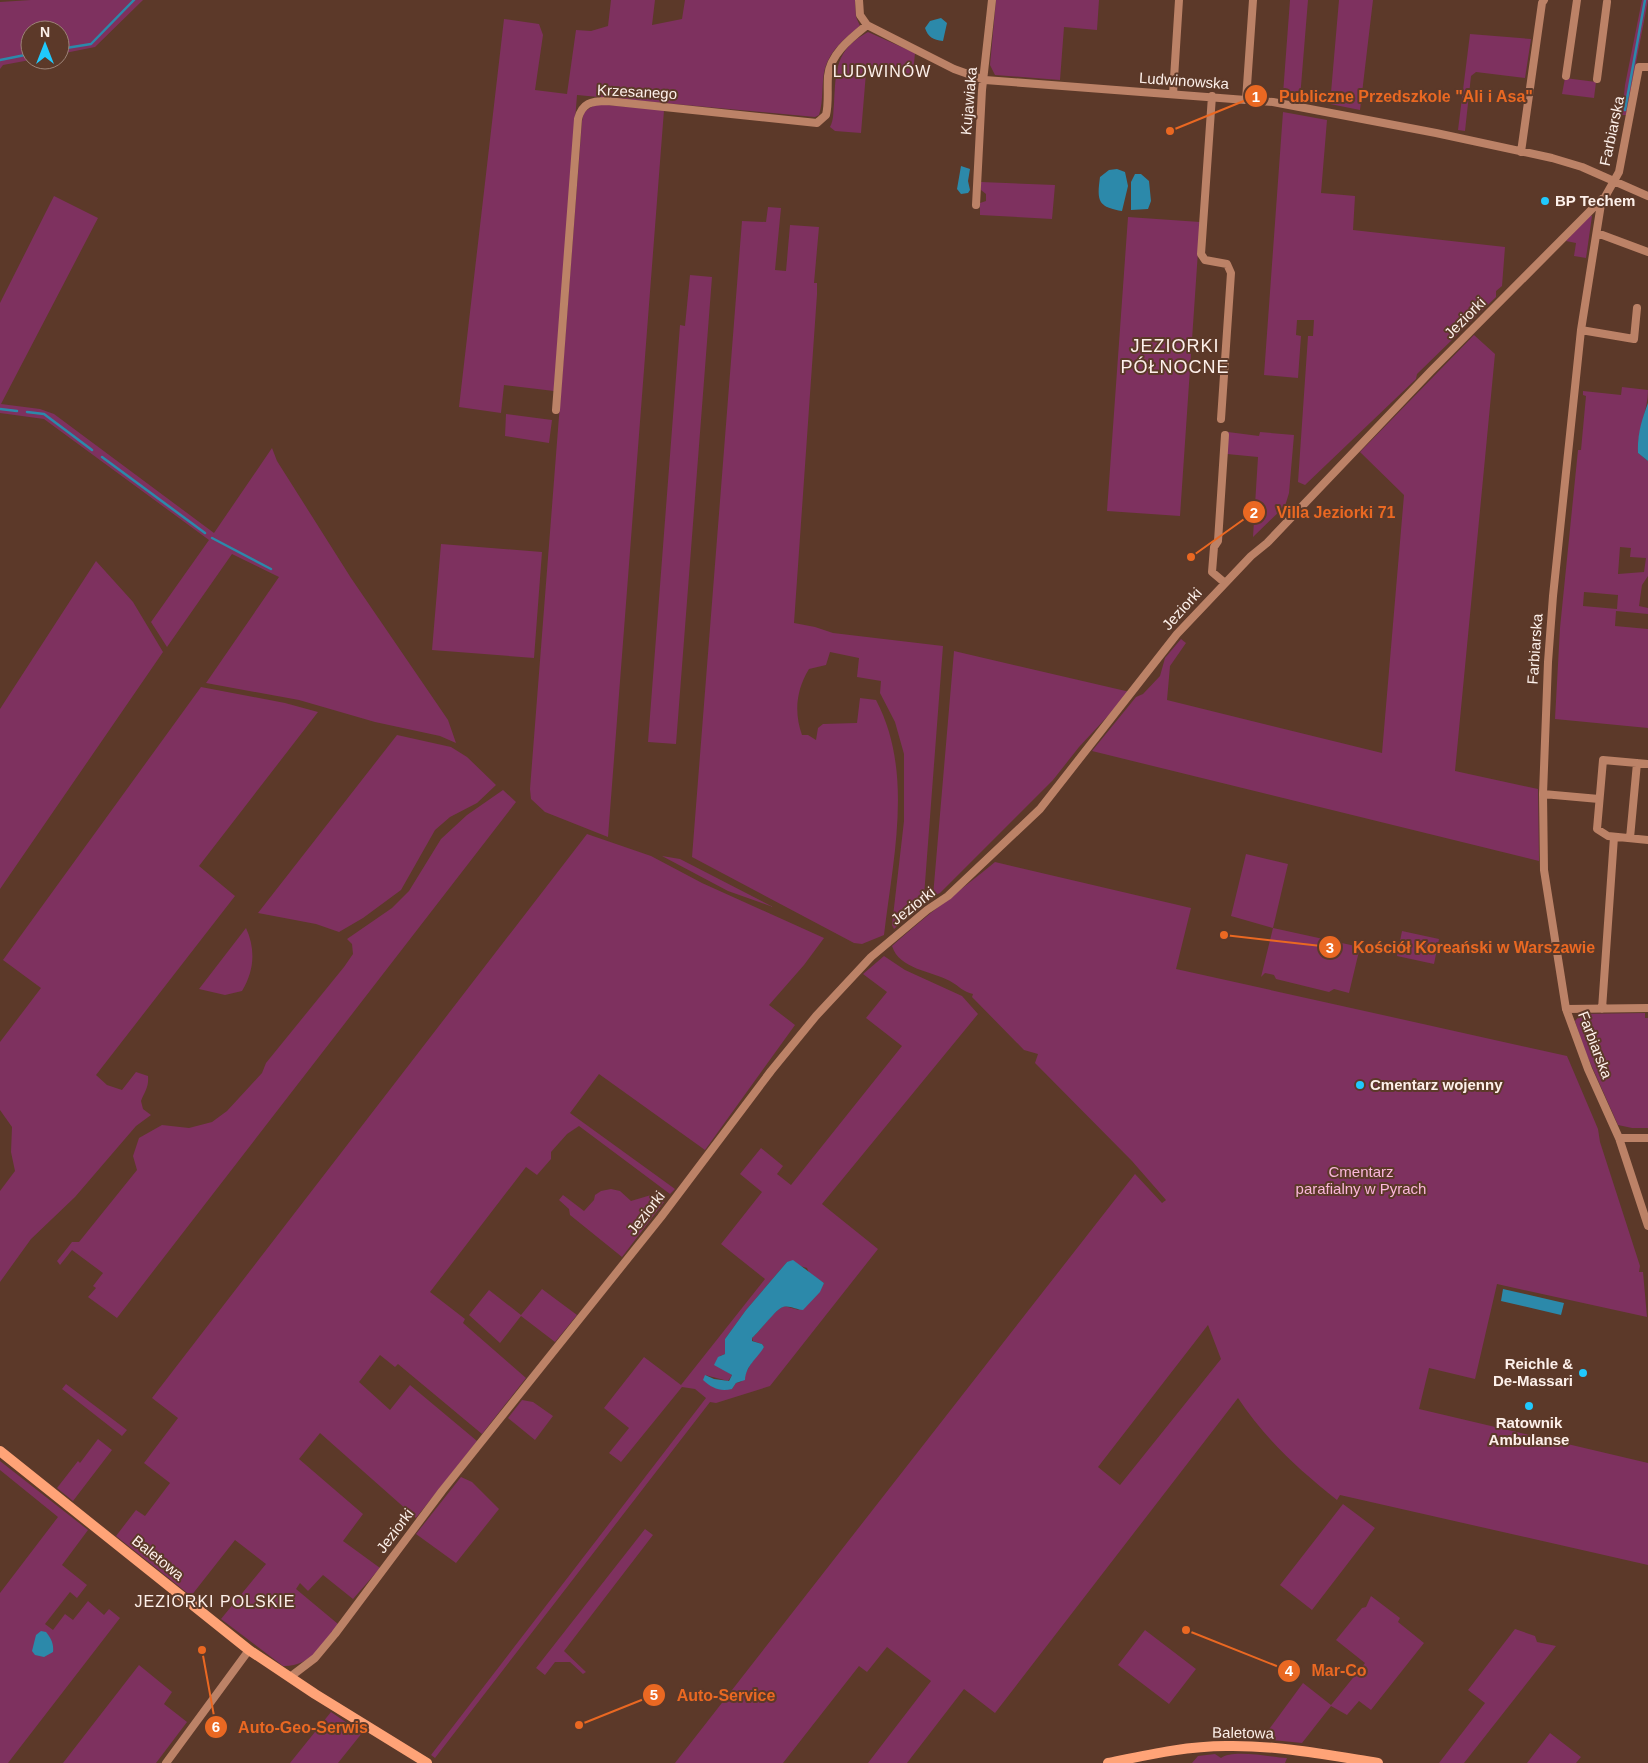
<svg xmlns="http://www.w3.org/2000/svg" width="1648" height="1763" font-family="Arial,sans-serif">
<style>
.green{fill:#7e315f;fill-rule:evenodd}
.water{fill:#2c89aa}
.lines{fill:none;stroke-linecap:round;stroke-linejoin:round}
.stream{stroke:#2c89aa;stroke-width:2.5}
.street{stroke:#bc8267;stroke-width:8}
.secondary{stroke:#ffa377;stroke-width:10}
.poi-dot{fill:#20c9fd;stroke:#5c3929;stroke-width:2}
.labels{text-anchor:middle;stroke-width:4;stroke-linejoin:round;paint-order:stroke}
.street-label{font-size:15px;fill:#fdf0ea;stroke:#5c3929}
.poi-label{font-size:15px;font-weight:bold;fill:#fdf0ea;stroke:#5c3929;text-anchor:start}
.park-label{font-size:15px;fill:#fbb7db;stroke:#5c3929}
.neighbourhood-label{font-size:16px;letter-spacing:1px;fill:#fdf0ea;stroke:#5c3929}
.quarter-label{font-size:18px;letter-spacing:1px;fill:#fdf0ea;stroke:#5c3929}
.leader{fill:none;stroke:#ea6822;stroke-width:2}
.callout-dot{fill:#ea6822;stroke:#5c3929;stroke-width:2}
.mark-label{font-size:15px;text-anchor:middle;font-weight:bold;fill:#fff}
.callout-label{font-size:16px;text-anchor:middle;font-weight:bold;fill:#ea6822;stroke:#5c3929;stroke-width:4;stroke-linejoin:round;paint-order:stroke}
</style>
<rect width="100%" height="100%" fill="#5c3929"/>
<path class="green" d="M31 0H143L95 47 60 54V30H30V60L3 65 0 69V2Z
M611 0H655L652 25 682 19 685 0H855L856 17 860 26C845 38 831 49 825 68 821 83 824 100 819 115L815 117 577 95 554 391 504 385 501 413 459 407 504 19 539 24 543 35 535 90 567 94 576 30 591 31 608 26Z
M996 0H1099L1097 30 1064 27 1060 80 995 75 990 65Z
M1290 0H1308L1300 98 1283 94Z
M1339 0H1373L1360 110 1330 104Z
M1642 0H1648L1626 115H1622L1625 85Z
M868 32 915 53 913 74 870 70 866 73 861 133 835 131 830 127C834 120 833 112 834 104 836 70 835 50 868 32Z
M1470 34 1531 39 1525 78 1476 72 1471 76 1465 131 1458 130Z
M1565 78 1596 82 1594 98 1562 94Z
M596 104 664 110 608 837 545 812 531 799 530 789 582 121 584 112Z
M1283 112 1327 120 1321 193 1355 196 1353 230 1505 247 1502 286 1496 291V297L1417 374 1416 379 1305 485 1298 482 1308 336H1313L1314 320H1297L1296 335 1301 336 1298 378 1264 375Z
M981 182 1055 185 1052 219 980 215V203L986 201V194L981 190Z
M54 196 98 218 1 404 40 409 54 414 214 533 272 448 277 461 351 578 448 720 456 743 440 736 375 722 299 700 206 683 279 577 232 554 167 647 151 622 209 540 44 419 0 413V303Z
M768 207 781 208 775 270 786 271 790 225 819 227 814 283H817V294L794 623 815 627 833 633 943 646 924 896 920 905 894 929 892 925 904 821V754L895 722 880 693 881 681 857 677 859 658 830 652 826 665 809 669C796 690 794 713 802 735H808L816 740 818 728 823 724 857 723 860 698 876 700C914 772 893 858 884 935L862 944 854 943 692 857 742 221 766 222Z
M1590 215 1592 216 1586 258 1574 256 1576 243 1566 241Z
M1128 217 1200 222 1180 516 1107 511Z
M690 275 712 277 676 744 648 742 680 325 685 326Z
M1474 335 1495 354 1455 771 1538 789 1539 861 1092 751 1136 697 1143 694 1160 676 1165 658 1181 639 1186 643 1170 666 1167 700 1382 753 1404 495 1360 452Z
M1622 387 1648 390C1648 411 1637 430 1638 453L1648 461V576L1642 585 1639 606 1648 608V614L1616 611 1615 626 1648 629V728L1555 719 1560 628 1578 450H1581L1586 396 1583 395V391L1621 395ZM1620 547 1631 548 1630 557 1646 558 1644 572 1618 574ZM1584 592 1618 595 1617 609 1583 606Z
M506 414 552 420 549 443 505 436Z
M1228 432 1259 436 1260 432 1294 435 1289 493 1285 506 1253 537 1258 457 1227 454Z
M441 544 542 552 534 658 432 650Z
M96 561 133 602 163 652 0 889V709Z
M954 651 1130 692 1079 747 1053 780 940 893 933 896Z
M201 687 285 703 318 712 199 866 235 896 96 1075 107 1085 122 1090 136 1072 148 1076C149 1087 145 1091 141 1101L143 1109 151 1115 136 1126 75 1197 31 1239 0 1282V1191L15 1171 11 1152 12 1127 0 1110V1042L41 988 3 960Z
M397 735 451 747 467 757 496 785 477 803 450 817 435 830 401 890 363 918 339 932 316 924 258 913Z
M503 790 516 802 117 1318 88 1297 96 1288 93 1286 103 1273 72 1250 60 1265 57 1261 72 1242H79L137 1170 133 1156 139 1138 162 1125 189 1128 212 1122 227 1111 262 1073 266 1063 344 967 353 954 352 944 347 939 392 908 409 891 441 839 467 815Z
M587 834 651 856 702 883 824 938 804 965 769 1005 795 1025 705 1150 599 1074 570 1113 675 1189 670 1194 579 1126 567 1134 551 1152V1159L537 1175 526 1167 430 1292 465 1319 463 1323 526 1378 482 1434 398 1364 395 1367 380 1355 359 1382 390 1410 410 1385 477 1441 416 1518 320 1433 299 1459 363 1514 343 1541 380 1568 353 1599 323 1575 308 1591 300 1583 296 1589 338 1624C324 1644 310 1667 283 1666L221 1619 266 1564 235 1540 191 1596 116 1536 136 1510 145 1516 170 1483 144 1463 178 1418 152 1398Z
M1246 854 1288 864 1273 928 1360 947 1349 993 1334 989 1329 992 1276 979 1274 975 1265 973 1261 977 1273 928 1231 916Z
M662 856 680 859 773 907 728 891Z
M995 862 1191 908 1176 969 1567 1056 1598 1129 1600 1142 1640 1266 1639 1272H1643L1647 1317 1497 1284 1475 1379 1429 1368 1419 1409 1648 1463V1565L1340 1495 1337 1500C1299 1470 1265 1439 1238 1398L995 1713 964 1689 907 1763H868L931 1681 887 1647 867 1672 859 1666 783 1763H675L1135 1174 1162 1203 1166 1200 1132 1161 1035 1063 1038 1054 1024 1050 972 997 973 994C963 992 959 986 950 981 931 971 899 969 892 946 925 916 961 890 995 862ZM1208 1325 1221 1359 1120 1485 1098 1467Z
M246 928C256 950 254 971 242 991L225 995 199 989Z
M1402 931 1439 939 1434 964 1397 956Z
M884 956 905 970 962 996 978 1014 822 1204 878 1249 770 1386 716 1403 710 1402 435 1758 431 1755 706 1398 695 1389 682 1387 621 1462 609 1453 629 1428 604 1408 644 1357 681 1385 765 1279 721 1244 762 1192 740 1174 761 1148 783 1166 777 1174 791 1185 902 1046 866 1018 887 992 863 974ZM787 1262 807 1268 809 1273 824 1283 799 1310 784 1306C771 1313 763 1328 752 1338L753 1341 762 1344 764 1347 756 1354 741 1382 736 1383 732 1389 705 1375 728 1381 732 1375 726 1371 720 1356 725 1354V1339L746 1310Z
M1645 1013V1018H1648V1128H1632L1618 1125 1584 1049 1575 1021 1581 1014Z
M611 1189 620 1191 631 1201 651 1195 664 1202 622 1257 570 1215 569 1209 559 1200 563 1195 584 1211 594 1200 595 1195 601 1191Z
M542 1289 577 1315 555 1342 521 1316 500 1343 469 1315 489 1290 521 1315Z
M66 1384 127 1430 122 1436 62 1389Z
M522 1400 533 1402 553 1416 535 1440 508 1418Z
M98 1439 112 1450 73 1501 57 1488 78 1461 80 1463Z
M0 1461 88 1530 62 1565 87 1585 77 1598 70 1592 45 1624 53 1630 65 1614 73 1620 88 1601 104 1615 109 1609 120 1618 8 1763H0V1593L58 1517 0 1470Z
M461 1477 472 1482 499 1509 456 1563 416 1534Z
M1343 1504 1375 1528 1312 1610 1280 1585Z
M645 1529 653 1535 564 1651 586 1672 583 1674 570 1662H555L545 1675 536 1668Z
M1371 1596 1400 1618 1398 1622 1424 1643 1371 1710 1359 1701 1347 1715 1331 1706 1302 1743 1262 1739 1303 1683 1331 1705 1365 1663 1336 1640 1362 1608 1366 1607Z
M1515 1629 1535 1636 1537 1642 1556 1646 1464 1763H1439L1485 1703 1468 1690Z
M1145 1630 1196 1669 1169 1704 1118 1665Z
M139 1665 172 1692 164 1704 187 1722 156 1763H63Z
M331 1712 362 1733 338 1763H290Z
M1550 1733 1581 1757 1576 1763H1527Z
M1215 1754 1221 1758C1232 1749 1271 1757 1287 1758L1285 1763H1192L1198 1756Z"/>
<path class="water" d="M941 18 947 23 943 41C933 40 928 37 925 28L930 21Z
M961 166 970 169 968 181 970 190 968 193 961 194 957 189Z
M1117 169 1125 172 1128 186 1122 211C1097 207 1097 200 1100 177L1109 170Z
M1135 174H1141L1149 181 1151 201 1148 209 1131 210V182Z
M1648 403V461L1638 453C1637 435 1642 419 1648 403Z
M793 1260 824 1283 820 1292 803 1310C797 1310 789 1305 783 1307 777 1308 759 1332 752 1338V1341L762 1344 764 1347C757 1359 746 1365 745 1380L736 1383 732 1389C720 1392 712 1388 703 1380L705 1375 714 1379 729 1381 732 1375 714 1365 718 1357 725 1354V1339L746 1310 787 1262Z
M1503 1289 1564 1303 1561 1315 1501 1301Z
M41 1631 46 1632C51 1638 54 1644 53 1652L44 1657 35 1655 32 1651 36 1635Z"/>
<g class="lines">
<path class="stream" d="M60 49 91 44 134 0
M0 60 30 54
M1625 110 1645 0
M0 409 17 411
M27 412 44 414 92 450
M102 457 205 533
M212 538 271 569"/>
<path class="street" d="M859 0 860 15 867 25 954 69 985 80 1273 102 1436 133 1552 158 1582 167 1648 196
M1648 67H1639L1619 172 1601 204 1581 330 1553 596 1548 662 1543 794 1544 870 1566 1009 1588 1069 1619 1138 1648 1226
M1566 76 1577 0
M1597 79 1607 2
M1173 94 1179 0
M1212 96 1201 254 1205 260 1227 264 1231 273 1221 419
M1246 100 1253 0
M1521 152 1542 3 1544 0
M976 205 982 90 992 0
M1597 233 1648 252
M1581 330 1634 339 1637 308
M556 410 578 119C582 103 591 101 607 101L817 123 826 115C829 103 827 89 828 76 830 54 851 38 867 25
M1225 583 1212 572 1214 547 1218 541 1225 435
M1648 764 1603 760 1597 829 1608 836 1648 840
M1543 794 1599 799
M1630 838 1637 763
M1566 1009 1648 1008
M1602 1009 1614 837
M1619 1138H1648
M290 1677 315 1658 335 1634 442 1491 661 1217 771 1071 816 1016 871 957 927 910 948 896 1040 809 1177 634 1251 556 1267 543 1431 371 1602 199
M166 1763 249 1650"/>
<path class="secondary" d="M0 1451 249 1650 315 1694 427 1763
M1108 1763C1147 1755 1186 1746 1226 1746 1277 1745 1328 1755 1378 1763"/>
</g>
<g class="poi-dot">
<circle cx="1545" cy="201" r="5"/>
<circle cx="1360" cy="1085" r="5"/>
<circle cx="1583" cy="1373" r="5"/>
<circle cx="1529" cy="1406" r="5"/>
</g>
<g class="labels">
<g class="street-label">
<text transform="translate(1184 81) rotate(4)" y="5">Ludwinowska</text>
<text transform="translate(637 92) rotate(3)" y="5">Krzesanego</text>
<text transform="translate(969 101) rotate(-85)" y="5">Kujawiaka</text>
<text transform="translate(1612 131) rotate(-78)" y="5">Farbiarska</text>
<text transform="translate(1465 318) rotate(-45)" y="5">Jeziorki</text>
<text transform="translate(1182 609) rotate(-48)" y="5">Jeziorki</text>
<text transform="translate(1535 649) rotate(-86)" y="5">Farbiarska</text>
<text transform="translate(913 906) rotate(-38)" y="5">Jeziorki</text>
<text transform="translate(1595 1045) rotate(69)" y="5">Farbiarska</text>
<text transform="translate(646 1213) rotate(-52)" y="5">Jeziorki</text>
<text transform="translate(395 1531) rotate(-53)" y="5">Jeziorki</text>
<text transform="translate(158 1558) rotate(39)" y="5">Baletowa</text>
<text transform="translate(1243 1733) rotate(1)" y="5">Baletowa</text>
</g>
<g class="poi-label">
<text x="1555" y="206">BP Techem</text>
<text x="1370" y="1090">Cmentarz wojenny</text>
<text x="1573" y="1369" text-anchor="end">Reichle &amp;<tspan x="1573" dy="17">De-Massari</tspan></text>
<text x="1529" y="1428" text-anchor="middle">Ratownik<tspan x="1529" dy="17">Ambulanse</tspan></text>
</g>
<g class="park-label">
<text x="1361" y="1177">Cmentarz<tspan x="1361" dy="17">parafialny w Pyrach</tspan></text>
</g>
<g class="neighbourhood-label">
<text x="882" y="77">LUDWINÓW</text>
<text x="215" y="1607">JEZIORKI POLSKIE</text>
</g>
<g class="quarter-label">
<text x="1175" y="352">JEZIORKI<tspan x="1175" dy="21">PÓŁNOCNE</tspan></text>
</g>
</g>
<path class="leader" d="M1170 131L1256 96M1191 557L1254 512M1224 935L1330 947M1186 1630L1289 1671M579 1725L654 1695M202 1650L216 1727"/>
<g class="callout-dot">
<circle cx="1170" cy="131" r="5"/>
<circle cx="1191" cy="557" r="5"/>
<circle cx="1224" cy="935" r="5"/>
<circle cx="1186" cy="1630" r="5"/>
<circle cx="579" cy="1725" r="5"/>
<circle cx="202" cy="1650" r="5"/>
<circle cx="1256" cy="96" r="12"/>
<circle cx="1254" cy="512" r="12"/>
<circle cx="1330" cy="947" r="12"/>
<circle cx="1289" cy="1671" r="12"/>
<circle cx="654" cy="1695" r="12"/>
<circle cx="216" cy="1727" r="12"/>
</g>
<g class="mark-label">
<text x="1256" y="102">1</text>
<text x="1254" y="518">2</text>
<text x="1330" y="953">3</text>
<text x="1289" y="1676">4</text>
<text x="654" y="1700">5</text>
<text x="216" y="1732">6</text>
</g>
<g class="callout-label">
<text x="1406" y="102">Publiczne Przedszkole "Ali i Asa"</text>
<text x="1336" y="518">Villa Jeziorki 71</text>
<text x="1474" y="953">Kościół Koreański w Warszawie</text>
<text x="1339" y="1676">Mar-Co</text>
<text x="726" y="1701">Auto-Service</text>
<text x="303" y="1733">Auto-Geo-Serwis</text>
</g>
<g transform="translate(45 45)"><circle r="24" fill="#5c3929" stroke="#9c8276"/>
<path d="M0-4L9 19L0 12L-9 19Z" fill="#20c9fd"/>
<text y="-8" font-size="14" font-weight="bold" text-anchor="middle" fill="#fdf0ea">N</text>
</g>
</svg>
